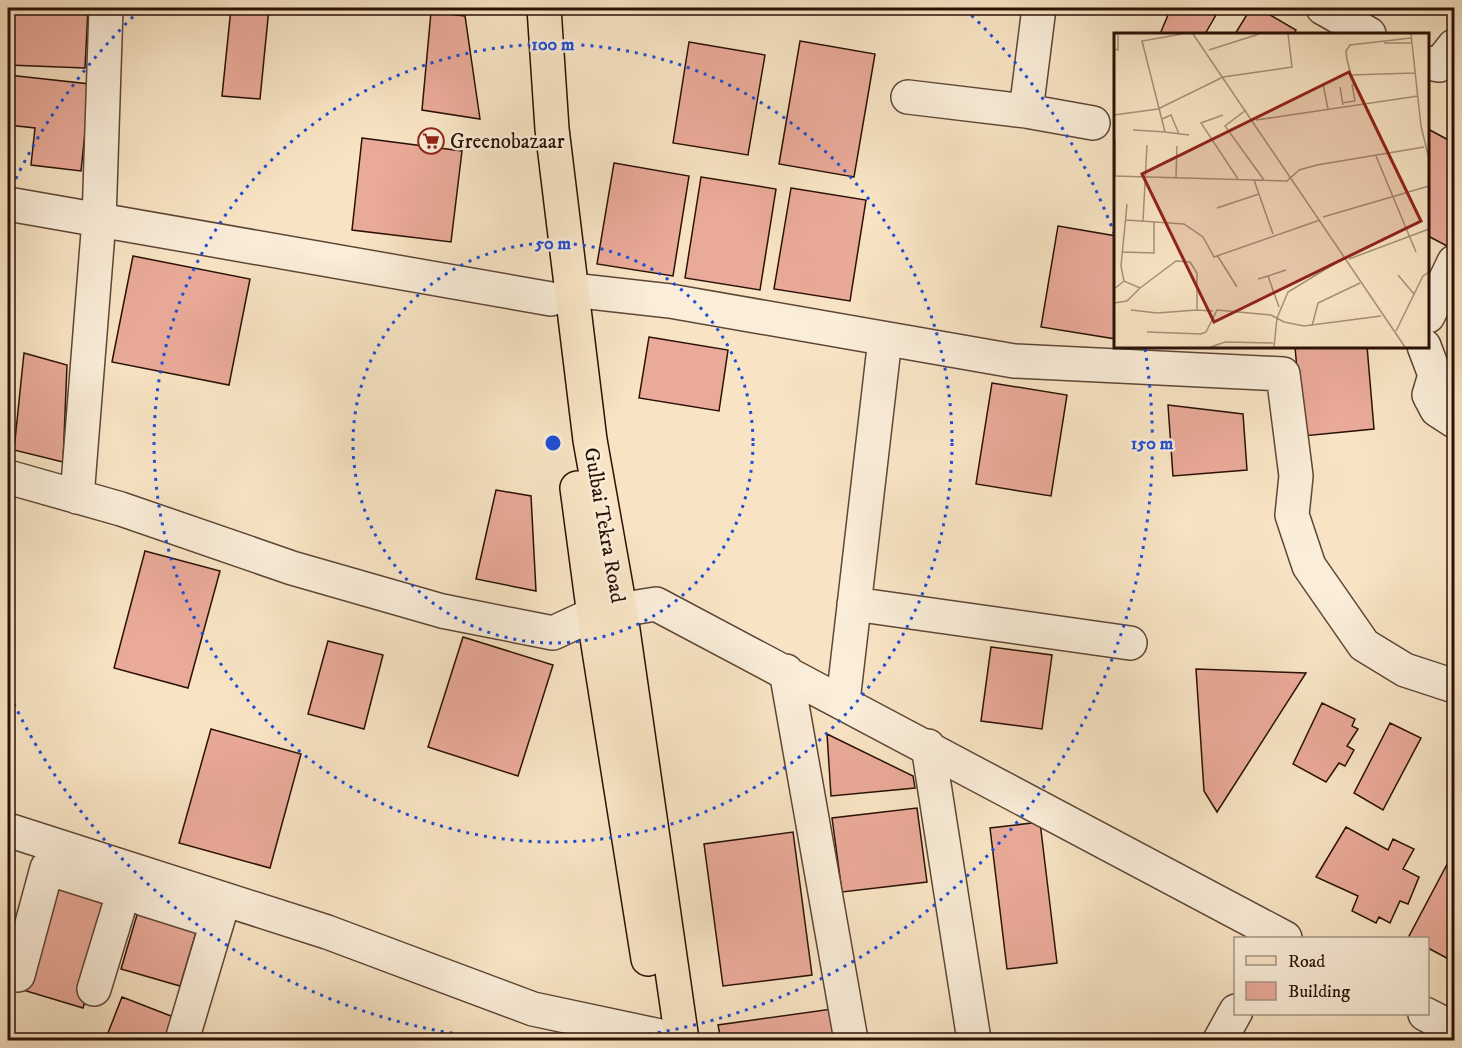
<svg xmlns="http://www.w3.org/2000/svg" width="1462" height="1048" font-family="'IM FELL DW Pica',serif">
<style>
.building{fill:#eaaa99;stroke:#2a1106;stroke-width:1.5}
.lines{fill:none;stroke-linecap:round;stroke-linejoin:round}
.minor-casing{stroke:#5e4636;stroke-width:36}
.major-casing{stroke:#2a1106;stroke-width:36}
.minor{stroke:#faedd9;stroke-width:33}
.major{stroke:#f8e4c4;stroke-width:33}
.ring{fill:none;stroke:#1d4ed8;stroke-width:3;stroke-dasharray:3 6}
.labels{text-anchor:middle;stroke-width:5;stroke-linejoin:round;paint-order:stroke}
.poi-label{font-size:21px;fill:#2a1106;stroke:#faedd9;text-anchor:start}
.street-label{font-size:21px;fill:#2a1106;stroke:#faedd9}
.inset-road{fill:none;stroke:#a69078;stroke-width:1.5}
.view{fill:#8f2418;fill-opacity:0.15;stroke:#8f2418;stroke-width:3}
.inset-edge{fill:none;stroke:#2a1106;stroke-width:3}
.centre{fill:#1d4ed8;stroke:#faedd9;stroke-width:3}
.ring-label{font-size:18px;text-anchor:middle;font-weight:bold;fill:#1d4ed8;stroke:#faedd9;stroke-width:5;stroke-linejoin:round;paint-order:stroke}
</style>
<rect width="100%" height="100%" fill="#f8e4c4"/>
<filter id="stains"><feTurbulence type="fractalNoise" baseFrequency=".00333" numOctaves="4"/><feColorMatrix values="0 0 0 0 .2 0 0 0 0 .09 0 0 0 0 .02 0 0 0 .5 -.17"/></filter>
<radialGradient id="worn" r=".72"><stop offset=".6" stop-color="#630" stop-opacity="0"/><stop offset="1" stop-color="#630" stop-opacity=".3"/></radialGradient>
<path class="building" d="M8 8H88L85 68 8 65Z
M231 8H269L260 99 222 96Z
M1171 8H1220L1205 34H1160Z
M1251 8H1258L1296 30 1294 34H1235Z
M431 12 465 16 480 119 422 110Z
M800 41 875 54 854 177 779 164Z
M689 42 765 55 748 155 673 143Z
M8 75 90 84 81 171 31 165 35 128 8 125Z
M1428 129 1454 143V232L1447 246 1428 236Z
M362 138 462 151 451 242 352 230Z
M614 163 689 176 673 276 597 264Z
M701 177 776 189 760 290 685 278Z
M791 188 866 200 850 301 774 289Z
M1058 226 1116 236V339L1041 327Z
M133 256 250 279 229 385 112 362Z
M649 337 728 350 719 411 639 398Z
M1367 346 1374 429 1303 436 1295 347Z
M24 353 67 365 63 462 14 450Z
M992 383 1067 395 1051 496 976 484Z
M1168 405 1243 414 1247 470 1173 476Z
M496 490 531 496 536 591 476 579Z
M145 551 220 571 188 688 114 668Z
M463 637 553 665 518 776 428 747Z
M328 641 383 655 364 729 308 714Z
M991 647 1052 655 1042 729 981 721Z
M1196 669 1306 673 1217 812 1204 791Z
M1322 703 1355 719 1352 726 1358 729 1347 746 1354 750 1345 766 1339 763 1326 782 1293 764Z
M1390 723 1421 738 1383 810 1354 793Z
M211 729 301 754 270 868 179 843Z
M827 734 913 776 915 788 831 796Z
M917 808 927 882 842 892 832 818Z
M1040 822 1057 963 1007 969 990 828Z
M1346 827 1388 850 1393 839 1414 849 1403 869 1419 877 1408 904 1400 901 1390 923 1379 917 1376 923 1352 911 1358 896 1316 877Z
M793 832 812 975 723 986 704 844Z
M1452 855 1454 857V962L1428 948V938H1408Z
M56 881 116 899 83 1008 23 990Z
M139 908 198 926 180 986 121 969Z
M122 997 176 1018 167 1040H113L106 1038Z
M839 1008 844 1040H721L718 1025Z"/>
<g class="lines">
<g class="minor-casing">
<path id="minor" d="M1039 8 1026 111 1093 123
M1323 8 1369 34
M1428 63 1439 65 1454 46
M908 97 1026 111
M8 204 551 299
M572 290 670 301 1014 361 1283 374 1296 476 1292 515 1309 566 1364 645 1405 670 1454 686
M1428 316 1454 262
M1424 346 1435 375 1429 395 1437 410 1454 421
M8 477 121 509 292 568 442 611 553 633 594 614 656 604 1285 938
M77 497 99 220 106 8
M854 604 1130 643
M786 671 851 1040
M843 701 885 339
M928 746 974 1040
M8 830 327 932 533 1009 660 1036
M144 899 217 922
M18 975 47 868 123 892
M94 989 130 871
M1425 1014 1454 1029
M182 1040 224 899
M1220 1040 1236 1011"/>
</g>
<g class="major-casing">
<path id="major" d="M544 8 552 129 590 440 620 609 682 1040
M577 488 597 638 648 959"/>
</g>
<use href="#minor" class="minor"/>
<use href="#major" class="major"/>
</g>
<g class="ring">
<circle cx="553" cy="443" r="200"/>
<circle cx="553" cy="443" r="399"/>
<path d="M506 1040A599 599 0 0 1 8 691M8 195A599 599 0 0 1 141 9M965 9A599 599 0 0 1 1114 233M1145 349A599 599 0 0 1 600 1040"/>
</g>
<defs>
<g id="supermarket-ring" transform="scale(1.35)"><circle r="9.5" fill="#faedd9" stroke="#8f2418" stroke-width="1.5"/><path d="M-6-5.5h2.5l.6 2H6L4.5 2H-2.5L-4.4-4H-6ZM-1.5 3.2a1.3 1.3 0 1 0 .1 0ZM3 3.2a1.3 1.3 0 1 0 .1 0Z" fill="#8f2418"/></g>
</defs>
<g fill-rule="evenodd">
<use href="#supermarket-ring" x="431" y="141"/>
</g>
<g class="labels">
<g class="poi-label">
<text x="450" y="148">Greenobazaar</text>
</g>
<g class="street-label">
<text transform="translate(605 525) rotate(80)" y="7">Gulbai Tekra Road</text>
</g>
</g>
<g transform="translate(1114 33)">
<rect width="315" height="315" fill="#f8e4c4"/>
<path class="inset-road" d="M79 1 291 314M297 1 307 93 315 126M297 5 236 12 232 18 233 27 237 42 301 40M270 10H298M0 16 4 17V1M95 17 145 1M209 51 214 76M226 54 229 72M228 70 241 68 238 51M132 77 111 93 150 147M0 82 44 76 109 44 178 34 174 1M109 82 87 90 124 146M48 86 57 82 65 101M142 87 304 63M19 97 51 99 28 8 68 1M51 99 75 102M262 123 302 219M0 143 173 148 185 137 203 132 310 114M1 143V106M62 144 63 113M140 147 159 201M103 175 145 161M209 184 315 153M12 187 70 191 89 204 100 224 206 187M29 188 33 112M9 219 40 220V189M103 222 123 254M235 226 315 196M284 242 300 261M154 243 172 237M144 246 154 243 165 274M10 248 7 233 13 171M0 256 10 248 26 255 62 228 76 229 83 240V277L99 278M0 270 13 268 26 255M17 277 43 280 83 277M198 293 204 270 246 250M282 298 309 243 315 239M33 299 87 301 92 299 103 277 157 282 170 289 190 293 267 283M97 314 111 309 159 310M160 314 163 285 174 259 230 225"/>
<path class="view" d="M235 39 307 188 100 289 28 141Z"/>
<rect width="315" height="315" class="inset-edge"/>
</g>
<circle cx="553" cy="443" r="9" class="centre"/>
<g class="ring-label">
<text x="553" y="50">100 m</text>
<text x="553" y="249">50 m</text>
<text x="1152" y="449">150 m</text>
</g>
<rect width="1462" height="1048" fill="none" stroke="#f8e4c4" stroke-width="30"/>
<rect x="9" y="9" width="1444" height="1030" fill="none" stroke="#2a1106" stroke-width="3"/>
<rect x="15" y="15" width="1432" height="1018" fill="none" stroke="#2a1106" stroke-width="1.5"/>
<rect x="1234" y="937" width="195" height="78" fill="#faedd9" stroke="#a79585" stroke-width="1.5"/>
<rect x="1246" y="956" width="30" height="9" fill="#f8e4c4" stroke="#a79585" stroke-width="1.5"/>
<text x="1288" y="967" font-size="18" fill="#2a1106">Road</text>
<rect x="1246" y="982" width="30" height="18" fill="#eaaa99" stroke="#a79585" stroke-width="1.5"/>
<text x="1288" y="997" font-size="18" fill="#2a1106">Building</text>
<rect width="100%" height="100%" filter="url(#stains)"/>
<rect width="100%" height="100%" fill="url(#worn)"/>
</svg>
